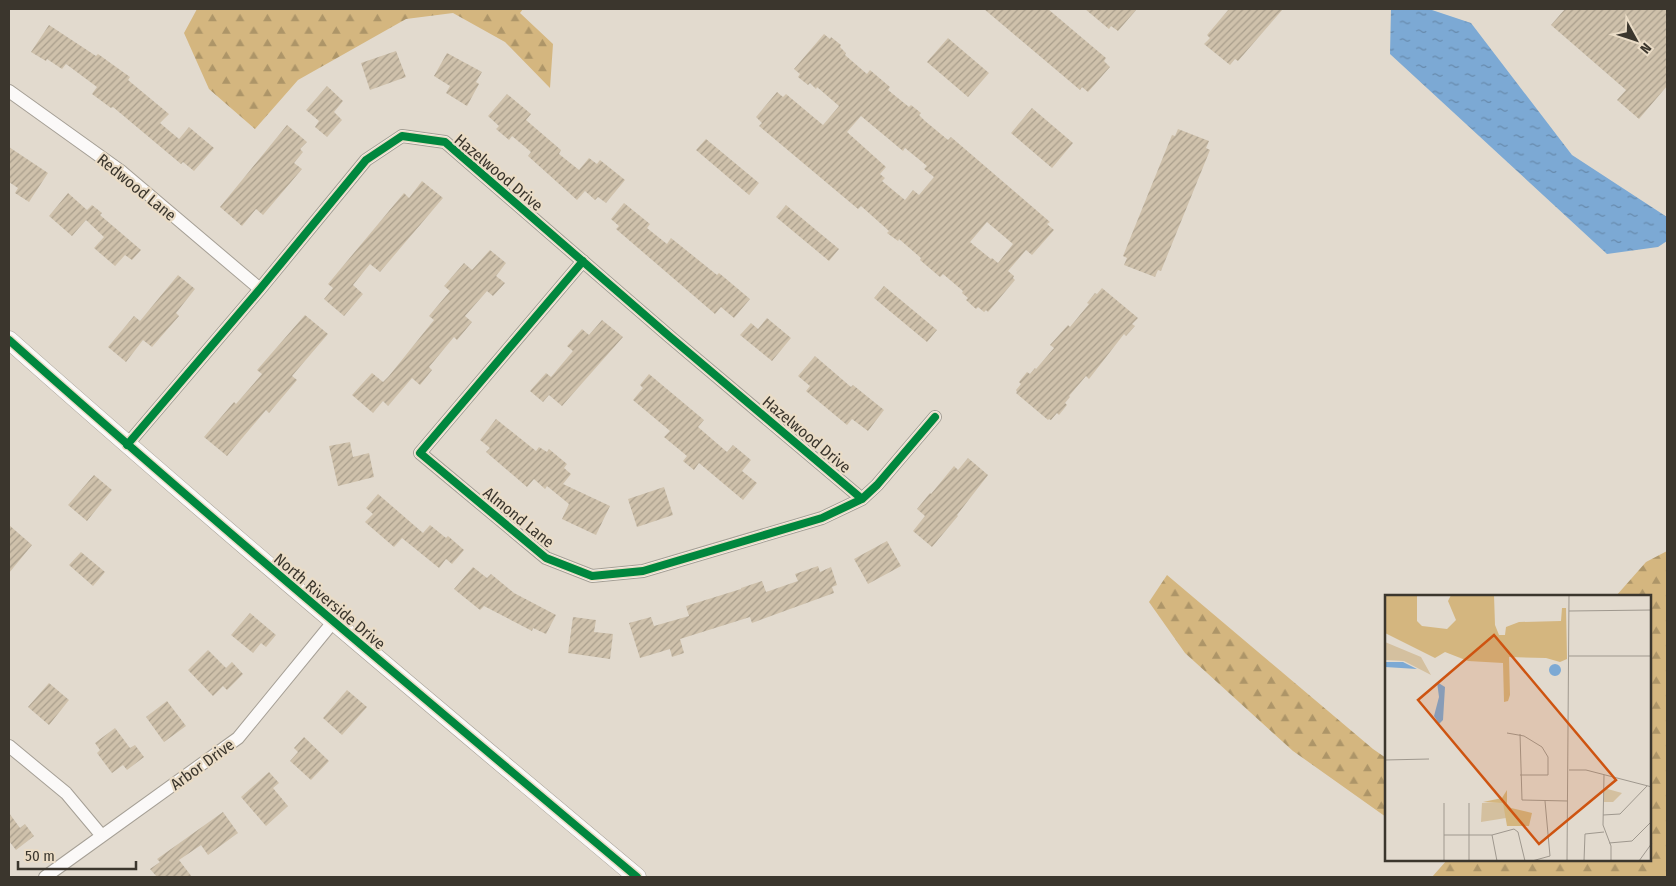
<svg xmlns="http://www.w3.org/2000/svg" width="1676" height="886" font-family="'Fira Sans Condensed',sans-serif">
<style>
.forest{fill:url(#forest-firs)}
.water{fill:url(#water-ripples)}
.building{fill:url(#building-hatch);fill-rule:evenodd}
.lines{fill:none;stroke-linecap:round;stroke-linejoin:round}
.street-casing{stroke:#a59f95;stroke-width:14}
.secondary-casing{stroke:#a59f95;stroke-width:19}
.street{stroke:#fbf9f8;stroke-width:12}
.secondary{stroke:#fbf9f8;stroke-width:18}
.cycleway-casing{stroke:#eadcc6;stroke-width:11}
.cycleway{stroke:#00873e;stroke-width:8}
.labels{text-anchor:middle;stroke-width:4.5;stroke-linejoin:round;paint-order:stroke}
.street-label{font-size:16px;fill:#3b362d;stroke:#eadcc6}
.inset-road{fill:none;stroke:#9f988e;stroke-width:1}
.view{fill:#ce5411;fill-opacity:0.15;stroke:#ce5411;stroke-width:2.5}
.inset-edge{fill:none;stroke:#3b362d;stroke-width:2.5}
</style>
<defs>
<pattern id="forest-firs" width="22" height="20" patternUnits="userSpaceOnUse" patternTransform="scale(1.25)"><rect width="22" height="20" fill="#d4b67f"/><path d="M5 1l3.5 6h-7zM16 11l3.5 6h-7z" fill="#ad9568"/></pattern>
<pattern id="water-ripples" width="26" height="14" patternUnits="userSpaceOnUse" patternTransform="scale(1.25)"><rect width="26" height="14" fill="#7ca9d4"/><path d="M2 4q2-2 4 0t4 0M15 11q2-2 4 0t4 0" fill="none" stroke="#678aac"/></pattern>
<pattern id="building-hatch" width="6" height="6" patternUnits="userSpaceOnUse" patternTransform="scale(1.25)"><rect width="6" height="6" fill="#cfc1ab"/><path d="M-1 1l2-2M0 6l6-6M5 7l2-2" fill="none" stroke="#a99e8c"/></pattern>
</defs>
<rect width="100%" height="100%" fill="#e2dace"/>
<path class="forest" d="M197 9H523L520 13 553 44 550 88 505 42 453 13 406 19 298 80 255 129 209 89 184 33Z
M1667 551V877H1432L1447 860H1650V596H1616L1646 562Z
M1167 575 1373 749 1386 758V817L1293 751 1185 653 1149 602Z"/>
<path class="water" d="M1391 9H1429L1471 23 1572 155 1667 217V241L1658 247 1607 254 1390 54Z"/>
<path class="building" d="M984 9H1048L1106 58 1104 61 1110 67 1088 92 1082 87 1080 90Z
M1085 9H1137L1118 31 1111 26 1109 29Z
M1229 9H1283L1238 61 1235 59 1230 65 1204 44 1210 38 1207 35Z
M1565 9H1667V86L1639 119 1617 100 1626 90 1551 25Z
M49 25 96 56 98 54 130 77 128 80 169 114 160 123 179 139 189 127 214 148 194 171 183 162 181 164 113 107 111 108 92 94 97 87 66 64 62 69 47 59 46 61 31 52Z
M824 34 830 39 831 37 841 45 840 47 846 53 845 55 867 74 870 70 890 87 888 90 909 107 911 105 921 113 919 115 925 121 948 140 951 137 1050 222 1047 224 1054 230 1032 255 1026 250 1008 271 1014 276 1013 278 1015 280 988 312 986 310 984 312 978 307 976 309 966 300 968 298 962 293 963 291 943 274 940 277 920 260 921 258 899 239 898 241 887 233 889 231 861 206 858 209 759 126 762 123 756 117 777 92 783 97 786 94 823 125 839 106 817 87 816 89 810 83 808 85 798 77 800 74 794 69ZM861 116 903 151 905 148 927 166 924 169 934 177 919 195 913 190 905 200 882 181 885 178 880 174 886 167 847 132ZM987 222 1013 244 998 263 992 258 991 259 970 242Z
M948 38 989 73 968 97 927 62Z
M396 51 406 77 370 90 361 63Z
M447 53 482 72 476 82 479 84 467 106 446 93 450 86 434 76Z
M327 86 343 101 334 112 342 120 327 137 315 127 319 121 306 110Z
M507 94 531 114 526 120 561 150 559 154 579 170 589 158 597 164 600 160 625 180 606 203 598 197 595 200 585 191 577 200 528 156 531 152 512 136 509 140 496 129 499 126 488 116Z
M1032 108 1073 143 1052 168 1011 133Z
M287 125 307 142 300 149 303 152 294 163 302 169 263 215 256 209 242 226 220 207Z
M1178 129 1209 141 1206 148 1210 150 1161 271 1158 270 1155 277 1124 265 1127 258 1123 256 1172 135 1175 136Z
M706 139 759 183 749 195 696 150Z
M9 147 48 173 29 202 15 193 18 188 9 182Z
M422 181 443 198 380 272 370 264 353 285 363 294 344 316 324 299 333 288 328 284 404 193 409 198Z
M68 193 87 210 92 205 102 213 100 215 141 250 132 260 125 255 115 266 94 248 104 237 86 220 72 236 49 216Z
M624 203 650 224 647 228 667 244 671 238 717 275 719 273 750 299 734 318 721 307 715 314 616 229 619 226 611 219Z
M786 205 839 249 829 261 776 217Z
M490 250 506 263 496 276 505 283 493 296 487 291 465 316 472 322 457 340 454 337 429 367 432 370 420 385 412 378 388 406 383 401 373 413 352 395 372 373 383 382 389 376 434 320 429 316 450 291 444 286 464 263 472 270Z
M178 275 195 289 176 313 179 316 152 347 143 340 126 362 108 347 134 316 140 321Z
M884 286 937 330 927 342 874 298Z
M1102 288 1138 318 1132 324 1135 326 1126 336 1124 334 1089 379 1086 376 1069 396 1070 397 1065 403 1067 405 1059 415 1057 413 1051 420 1049 419 1048 420 1016 393 1017 392 1016 390 1021 384 1019 382 1027 372 1030 374 1035 368 1036 369 1054 348 1050 345 1068 325 1070 327 1089 304 1087 303 1095 293 1097 294Z
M305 315 328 334 292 376 297 380 269 413 266 410 227 456 204 437 234 402 236 404 262 374 257 370Z
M767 318 791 338 772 361 740 335 751 323 758 329Z
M602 320 623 337 562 406 549 395 543 402 530 391 546 373 551 377 573 351 567 346 582 329 589 335Z
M815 356 851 387 853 385 884 410 868 431 852 419 847 425 806 391 810 386 798 376Z
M649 374 704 420 698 427 727 452 733 445 751 460 742 471 757 483 743 500 699 463 694 470 683 461 687 456 664 437 670 431 633 400 643 388 640 385Z
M496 419 536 451 539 447 547 452 549 449 567 464 564 468 571 474 563 484 610 506 596 535 562 519 569 504 547 486 545 489 534 479 527 487 486 452 490 448 480 440Z
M350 442 353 457 369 453 374 477 338 486 329 446Z
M968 458 988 475 957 515 958 516 932 547 913 531 925 516 917 509 930 493 931 494 954 466 958 470Z
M94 475 112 490 87 521 68 505Z
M664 487 673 515 637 527 628 499Z
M378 494 423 533 430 525 446 538 448 536 464 550 452 564 446 559 439 568 402 538 394 547 365 522 373 514 366 508Z
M9 525 32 545 9 573Z
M887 541 901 566 868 584 854 559Z
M81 552 105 572 93 586 69 565Z
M818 566 820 572 831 567 837 585 832 587 834 593 752 623 750 617 680 639 684 653 672 657 670 649 640 658 629 623 651 617 654 626 689 616 686 606 741 589V588L762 581 766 592 798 581 795 574Z
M473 567 487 578 491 574 514 593 556 615 546 634 533 628 532 631 484 606 480 610 454 589Z
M250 613 276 635 266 647 261 643 253 653 231 635Z
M573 617 596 620 594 632 613 634 610 659 568 653Z
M208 650 226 668 232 662 243 674 227 690 223 686 213 696 188 670Z
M49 683 69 700 49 725 28 707Z
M347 690 367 707 342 735 323 718Z
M167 701 186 726 164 742 146 717Z
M115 728 130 748 135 745 144 757 127 770 123 765 112 773 97 753 100 750 95 743Z
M304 737 329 761 311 780 290 761 298 752 294 748Z
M269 772 279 783 273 788 288 806 266 826 241 797Z
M223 812 238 833 208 855 201 845 179 860 192 877H157L150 869 160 862 157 859Z
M9 813 20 828 25 824 34 836 16 850 9 841Z"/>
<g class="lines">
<g class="street-casing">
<path id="street" d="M9 91 122 172 260 289
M583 261 420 453 546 558 592 576 643 571 822 518 862 499 877 485 935 417
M127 445 260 289 366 160 402 136 445 142 669 336 862 499
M9 746 66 793 102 836
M45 877 238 738 333 622"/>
</g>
<g class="secondary-casing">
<path id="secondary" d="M9 340C215 523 426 700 637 877"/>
</g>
<use href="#street" class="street"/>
<use href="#secondary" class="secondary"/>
<g class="cycleway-casing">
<path id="cycleway" d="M583 261 420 453 546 558 592 576 643 571 822 518 862 499 877 485 935 417
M9 340C215 523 426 700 637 877
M127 445 260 289 366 160 402 136 445 142 669 336 862 499"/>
</g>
<use href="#cycleway" class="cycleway"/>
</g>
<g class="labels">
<g class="street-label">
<text transform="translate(499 172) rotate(40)" y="6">Hazelwood Drive</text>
<text transform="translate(137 187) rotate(39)" y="6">Redwood Lane</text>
<text transform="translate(807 434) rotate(40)" y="6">Hazelwood Drive</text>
<text transform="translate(519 517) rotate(39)" y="6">Almond Lane</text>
<text transform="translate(330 601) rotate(40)" y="6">North Riverside Drive</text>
<text transform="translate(202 764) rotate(-36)" y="6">Arbor Drive</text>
</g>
</g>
<g transform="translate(1385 595)">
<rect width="266" height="266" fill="#e2dace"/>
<path d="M0 47 36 62 46 80 19 66 0 65ZM219 193 237 198 228 207H219ZM121 207V223L96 227 97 208Z" fill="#d4c09f"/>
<path d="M0 0H32V26L37 31 62 34 71 25 63 6 66 0H109L110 30 114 40H120L121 32 134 27 176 26 177 13H181L182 64 175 67 161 63 124 62 125 100 123 106 119 107 118 68 83 66 60 57 50 63 0 38ZM122 195V209L126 213 147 218 144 231H122L118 208 98 207 117 203Z" fill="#d4b67f"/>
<path d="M0 67H18L32 74 0 72ZM164 75a6 6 0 1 1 12 0a6 6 0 1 1-12 0ZM52 87 60 92 58 125 54 129 49 121 54 102Z" fill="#7ca9d4"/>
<path class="inset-road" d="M184 16 267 15M184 61H267M122 138 139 141 157 152 163 162V180H135M135 139 137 205 183 206M0 165 44 164M184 175H201L267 192M219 180 218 230 226 251V266M59 208V266M218 220 235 219 262 191M59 240H107L129 234 133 237 140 266M107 240 112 266M224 248 247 246 267 226M84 266V208M147 266 165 261 160 206M182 266 184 0M199 266 200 239 219 237M254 266 267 248"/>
<path class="view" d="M109 40 231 185 154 249 33 105Z"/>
<rect width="266" height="266" class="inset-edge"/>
</g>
<rect width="1676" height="886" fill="none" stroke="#3b362d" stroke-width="20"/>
<g transform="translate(1636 40) rotate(130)" stroke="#eadcc6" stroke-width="4" paint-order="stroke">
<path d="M0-4L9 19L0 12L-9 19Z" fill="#3b362d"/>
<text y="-8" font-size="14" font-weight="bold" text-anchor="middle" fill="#3b362d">N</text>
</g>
<path d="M18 861v8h118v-8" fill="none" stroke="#3b362d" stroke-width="2.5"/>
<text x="25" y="861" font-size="15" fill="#3b362d" stroke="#eadcc6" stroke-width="4" paint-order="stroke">50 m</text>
</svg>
